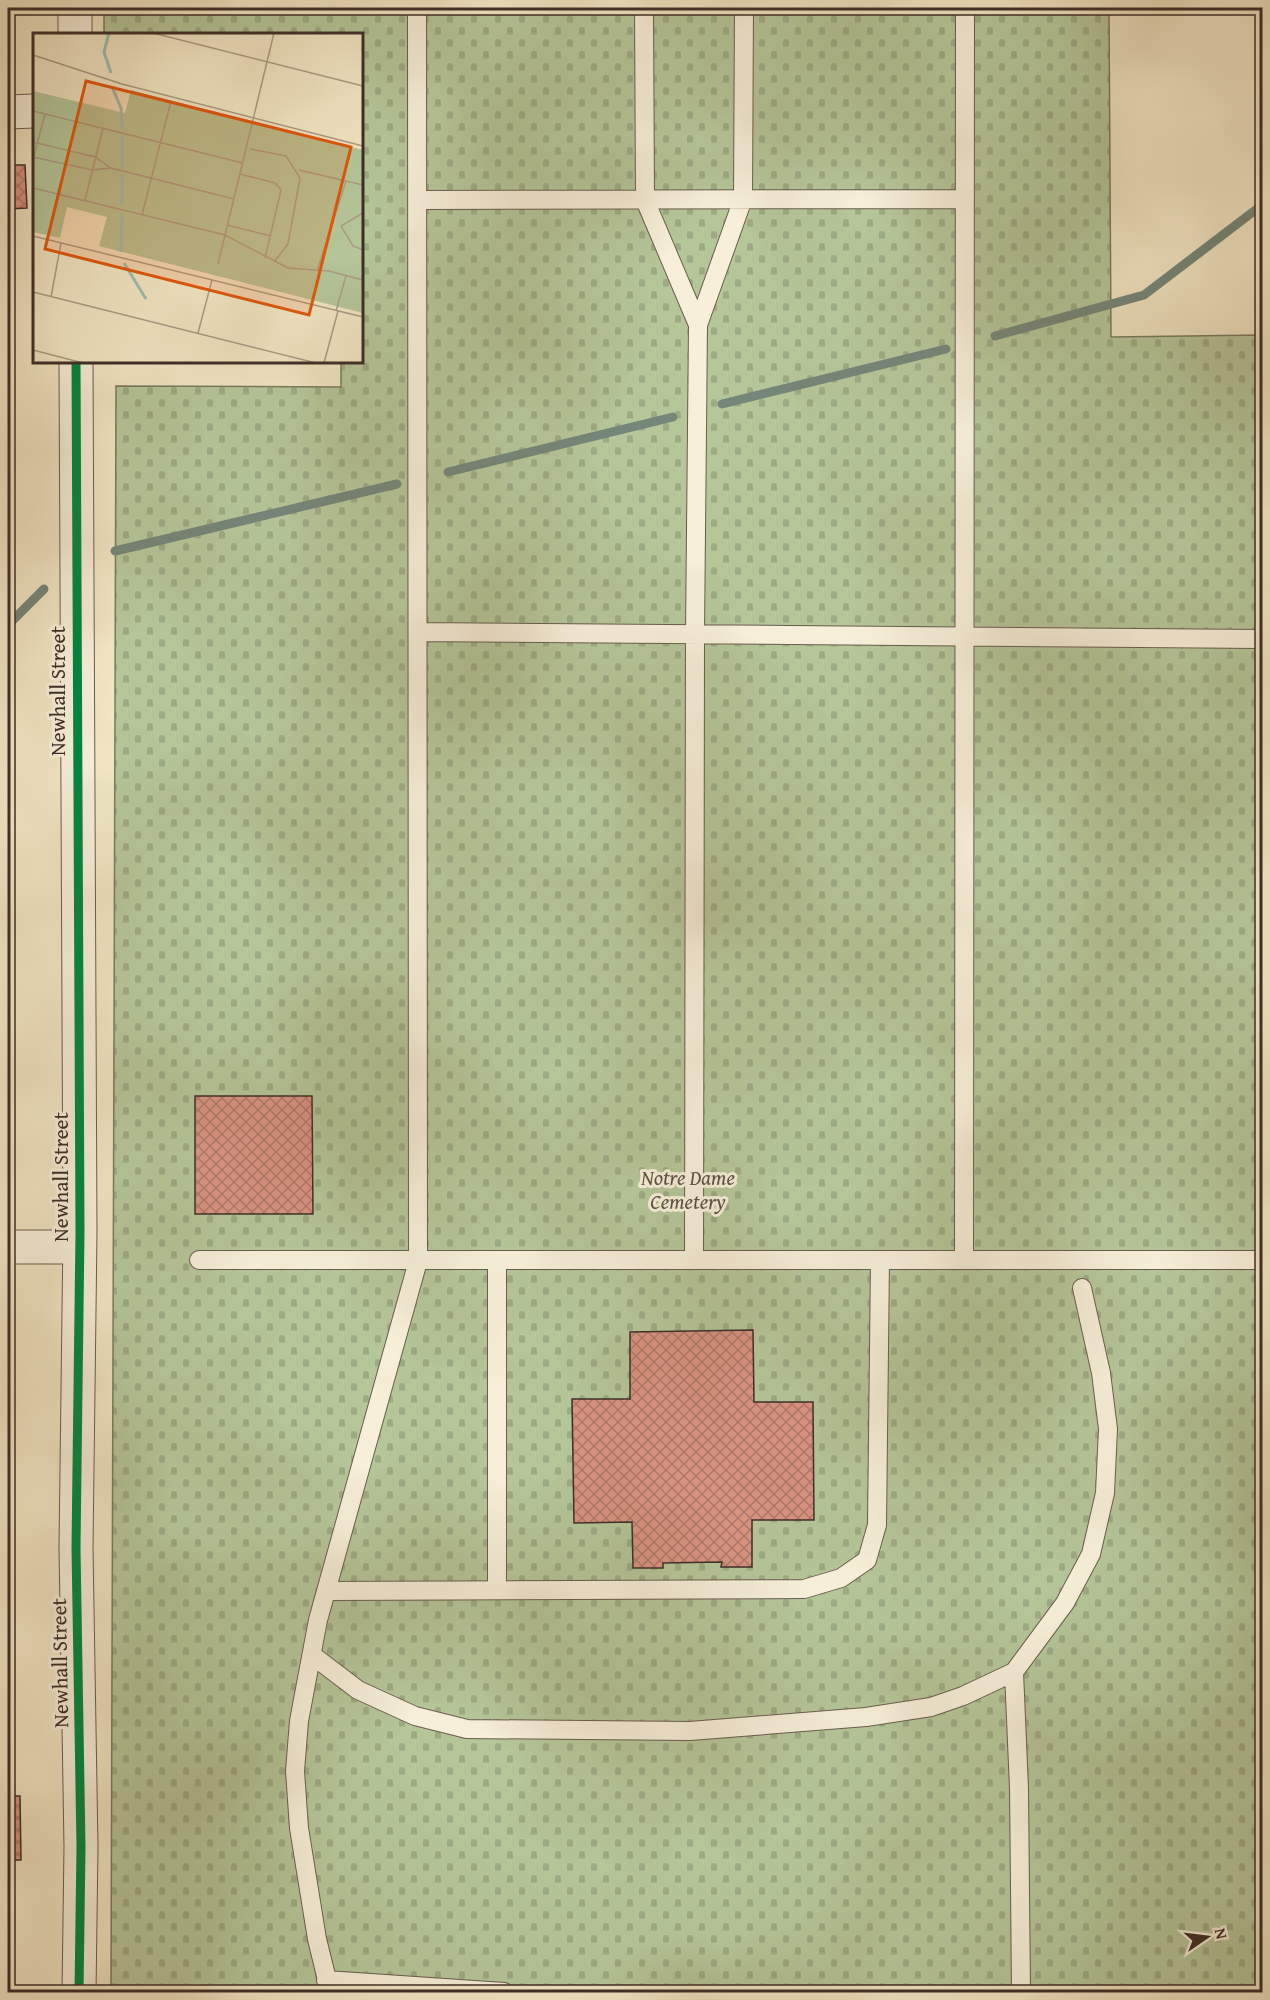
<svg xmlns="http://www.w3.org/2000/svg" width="1270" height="2000" font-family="'Gentium Book Plus',serif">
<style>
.cemetery{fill:url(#cemetery-stones);stroke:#797a60;stroke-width:1.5}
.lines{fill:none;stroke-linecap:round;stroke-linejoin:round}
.stream{stroke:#75867a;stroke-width:9}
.building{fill:url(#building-cross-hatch);stroke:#3d2e28;stroke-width:1.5}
.service-casing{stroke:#6a5c4f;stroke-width:20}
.minor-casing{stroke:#6a5c4f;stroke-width:35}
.service{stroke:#f7efd9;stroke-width:18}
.minor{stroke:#f7efd9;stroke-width:33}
.cycleway-casing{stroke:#f7efd9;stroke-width:13}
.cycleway{stroke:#00873e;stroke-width:9}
.labels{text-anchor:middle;stroke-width:6;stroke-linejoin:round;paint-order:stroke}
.street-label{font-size:21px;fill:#3d2e28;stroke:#f7efd9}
.park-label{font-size:21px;font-style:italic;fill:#5b5444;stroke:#f7efd9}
.inset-river{fill:none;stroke:#9bc0b1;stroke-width:3}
.inset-road{fill:none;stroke:#aa9c86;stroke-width:1.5}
.view{fill:#df570d;fill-opacity:0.15;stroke:#df570d;stroke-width:3}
.inset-edge{fill:none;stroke:#3d2e28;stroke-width:3}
</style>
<defs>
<pattern id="cemetery-stones" width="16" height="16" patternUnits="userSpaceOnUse" patternTransform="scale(1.5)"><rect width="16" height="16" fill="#b5c699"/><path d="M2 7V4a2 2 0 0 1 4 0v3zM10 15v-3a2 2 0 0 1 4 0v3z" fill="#9daa84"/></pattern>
<pattern id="building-cross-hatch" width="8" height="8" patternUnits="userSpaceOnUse" patternTransform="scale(1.5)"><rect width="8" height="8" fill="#d89381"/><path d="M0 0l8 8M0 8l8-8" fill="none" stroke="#b0786a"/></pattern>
</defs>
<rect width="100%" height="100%" fill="#f2e6c4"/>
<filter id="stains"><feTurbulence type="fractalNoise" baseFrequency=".00333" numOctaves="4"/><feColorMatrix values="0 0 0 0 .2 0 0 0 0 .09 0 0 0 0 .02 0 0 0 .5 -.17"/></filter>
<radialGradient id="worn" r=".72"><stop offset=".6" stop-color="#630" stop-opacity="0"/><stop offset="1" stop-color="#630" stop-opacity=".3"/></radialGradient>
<path class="cemetery" d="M104 8H1109L1111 337 1262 335V1992H111L116 386 341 387V362H362V34H104Z"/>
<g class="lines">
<path class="stream" d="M995 336 1144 295 1262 205
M722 404 946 349
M448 472 673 417
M115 551 397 484
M8 625 44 589"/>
</g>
<path class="building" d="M8 165H25L27 208 8 209Z
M8 485H11V544H8Z
M8 990H12V1029H8Z
M195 1096H312L313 1214H195Z
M753 1330 754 1402H813L814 1520H752V1567H721L722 1562 663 1563V1568H633L632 1522 574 1523 572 1399H630V1332Z
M8 1479H11L13 1511H8V1544Z
M8 1607H14V1675H8Z
M8 1796H20L21 1860H8Z"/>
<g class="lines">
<g class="service-casing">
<path id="service" d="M644 8 645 200 698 325
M418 200 965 199
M418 632 1262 639
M199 1260H1262
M694 1260 695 634 698 325 743 199 744 8
M964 1260 965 8
M497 1261V1588
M326 1591 804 1589 841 1578 867 1560 877 1525 880 1260
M312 1655 358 1690 415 1716 467 1729 690 1731 866 1717 931 1707 963 1696 1014 1672 1065 1603 1091 1554 1105 1493 1108 1429 1101 1373 1082 1288
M1014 1672 1019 1788 1021 1992
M326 1980 504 1992
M330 1992 317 1939 299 1828 295 1771 299 1721 318 1620 418 1261 417 8"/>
</g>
<g class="minor-casing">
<path id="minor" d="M75 8V34
M8 112 34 111
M76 362 80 1232 76 1548 81 1847 79 1992
M8 1247H79"/>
</g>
<use href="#service" class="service"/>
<use href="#minor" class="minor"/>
<g class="cycleway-casing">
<path id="cycleway" d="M76 362 80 1232 76 1548 81 1847 79 1992"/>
</g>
<use href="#cycleway" class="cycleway"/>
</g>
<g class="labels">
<g class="street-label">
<text transform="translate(58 691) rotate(-90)" y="7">Newhall Street</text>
<text transform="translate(61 1177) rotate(-90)" y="7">Newhall Street</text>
<text transform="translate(60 1663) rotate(-91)" y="7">Newhall Street</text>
</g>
<g class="park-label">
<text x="688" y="1185">Notre Dame<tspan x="688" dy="24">Cemetery</tspan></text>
</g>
</g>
<g transform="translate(33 33)">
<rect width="330" height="330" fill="#f2e6c4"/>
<path d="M98 57 330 117V280L66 213 74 184 34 174 27 205 0 199V58L92 80Z" fill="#b5c699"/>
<path class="inset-river" d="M76 0 71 19 78 40M79 54 88 75 89 96M89 134V103M89 172V141M88 219 89 180M91 230 113 266"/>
<path class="inset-road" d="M120 0 330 53M0 22 89 51 330 113M0 78 210 130M0 109 62 124 78 135 201 166M217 116 253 123 267 145 255 211 241 229M0 124 59 137 78 135M0 126 12 81M266 137 330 152M207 141 242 150 248 157 232 225M0 155 192 202 255 235 296 238 330 247M52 167 70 95M330 180 308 193 320 213 330 217M109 182 138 68M194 192 238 203M0 203 330 284M185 231 241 0M284 238 313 148M0 259 283 330M18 264 28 210M303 278 313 243M165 300 179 247M0 317 50 330M291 330 305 278"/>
<path class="view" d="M53 48 318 114 276 282 12 216Z"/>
<rect width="330" height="330" class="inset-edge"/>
</g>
<rect width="1270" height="2000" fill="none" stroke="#f2e6c4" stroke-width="30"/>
<rect x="9" y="9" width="1252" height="1982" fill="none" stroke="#3d2e28" stroke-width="3"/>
<rect x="15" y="15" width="1240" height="1970" fill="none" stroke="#3d2e28" stroke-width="1.5"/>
<g transform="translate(1207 1937) rotate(76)" stroke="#f7efd9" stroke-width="4.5" paint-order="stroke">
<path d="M0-4.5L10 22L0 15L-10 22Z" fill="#3d2e28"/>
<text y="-9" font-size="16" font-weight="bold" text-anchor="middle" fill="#3d2e28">N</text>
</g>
<rect width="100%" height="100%" filter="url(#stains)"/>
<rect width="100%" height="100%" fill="url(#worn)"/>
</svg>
